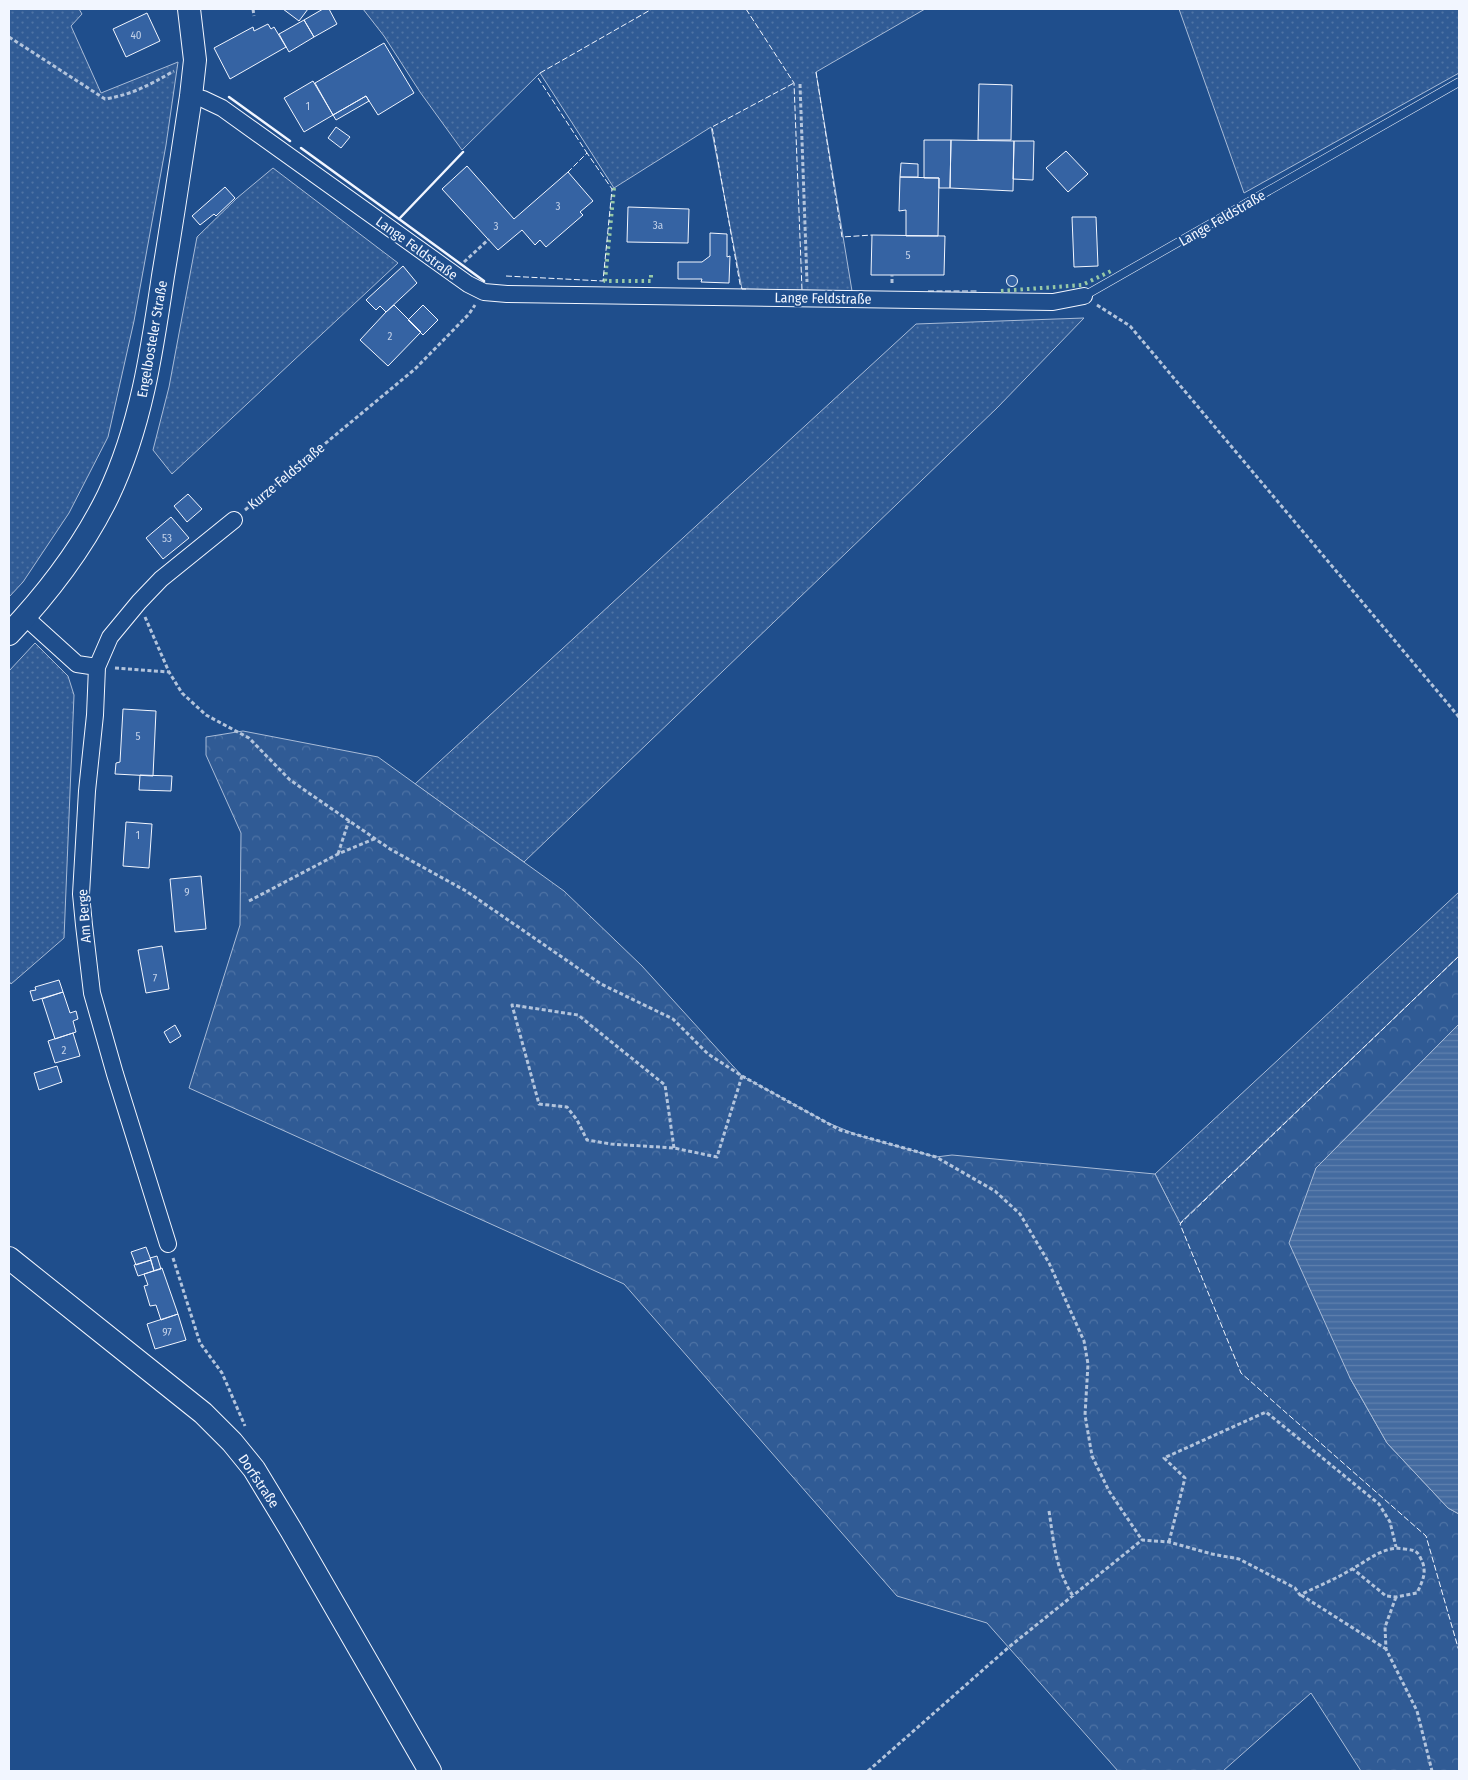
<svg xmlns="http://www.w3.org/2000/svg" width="1468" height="1780" font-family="'Fira Sans Condensed',sans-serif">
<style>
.grass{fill:url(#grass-dots);stroke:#a8bbd7}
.forest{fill:url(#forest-crowns);stroke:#a8bbd7}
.water{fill:url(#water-rules);stroke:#a8bbd7}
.building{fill:#3563a3;stroke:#f2f6ff}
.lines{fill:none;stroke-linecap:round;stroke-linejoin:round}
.lane-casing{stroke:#f2f6ff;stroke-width:9}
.street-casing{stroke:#f2f6ff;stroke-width:18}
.secondary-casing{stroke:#f2f6ff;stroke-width:24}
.path{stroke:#b3c4dc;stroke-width:3;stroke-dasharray:4 2.5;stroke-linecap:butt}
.lane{stroke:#1f4e8c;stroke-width:8}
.street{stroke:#1f4e8c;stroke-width:16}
.secondary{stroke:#1f4e8c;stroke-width:22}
.hedge{stroke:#97c8a6;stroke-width:4;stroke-dasharray:2.5 4;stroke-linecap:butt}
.fence{stroke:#f2f6ff;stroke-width:1;stroke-dasharray:6 2.5;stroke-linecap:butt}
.wall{stroke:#f2f6ff;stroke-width:2.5}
.labels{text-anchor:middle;stroke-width:4;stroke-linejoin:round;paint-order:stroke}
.number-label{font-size:11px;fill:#c3d1e8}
.street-label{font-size:14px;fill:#f2f6ff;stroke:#1f4e8c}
</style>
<defs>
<pattern id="grass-dots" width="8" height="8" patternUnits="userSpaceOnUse" patternTransform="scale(1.25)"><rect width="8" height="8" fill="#305b95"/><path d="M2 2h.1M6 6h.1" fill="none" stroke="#4e73a5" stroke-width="1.8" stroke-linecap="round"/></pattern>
<pattern id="forest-crowns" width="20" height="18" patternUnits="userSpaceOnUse" patternTransform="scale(1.25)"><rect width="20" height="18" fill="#305b95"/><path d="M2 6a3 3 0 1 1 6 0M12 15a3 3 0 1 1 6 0" fill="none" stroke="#4e73a5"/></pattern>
<pattern id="water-rules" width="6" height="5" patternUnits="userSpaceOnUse" patternTransform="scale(1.25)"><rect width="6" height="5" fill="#446ba0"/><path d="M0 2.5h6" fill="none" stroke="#5f81ae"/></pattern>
</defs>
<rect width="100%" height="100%" fill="#1f4e8c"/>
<path class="grass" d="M9 9H79L82 14 71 26 101 93 178 62 166 145 134 321 108 437 69 513 23 582 9 597Z
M363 9H925L816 72 852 291 742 289 711 127 614 188 540 73 462 150 420 92 384 36Z
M1179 9H1459V73L1244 193Z
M273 168 398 263 172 474 153 450 169 387 197 237 237 198Z
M1084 318 997 408 524 862 415 784 916 324Z
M35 643 68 676 74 695 64 938 11 984 9 981V671Z
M1459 892V956L1180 1224 1155 1174Z"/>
<path class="forest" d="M243 731 378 757 564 891 642 966 742 1076 826 1122 860 1136 936 1157 952 1155 1155 1174 1180 1223 1459 956V1024L1316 1168 1350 1378 1387 1443 1448 1508 1459 1514V1771H1361L1311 1693 1223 1771H1118L987 1623 897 1596 624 1284 189 1088 240 925 241 833 206 755V737Z"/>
<path class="water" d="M1459 1024V1514L1448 1508 1387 1443 1350 1378 1289 1243 1316 1168Z"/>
<path class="building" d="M283 9H308L299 21Z
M323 9H329L337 24 314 37 304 20Z
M147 13 160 41 126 57 113 29Z
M304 20 314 37 289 52 279 34Z
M268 24 271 29 274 27 286 47 230 79 214 48 253 27 254 31Z
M384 43 414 93 378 115 366 96 333 115 315 83Z
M313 81 333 115 304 132 284 98Z
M979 84 1012 85 1011 140H978Z
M366 96 369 101 336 120 333 115Z
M336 127 350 137 341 148 328 138Z
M924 140H951L950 188H939V178H924Z
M951 140 1014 141 1013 191 950 188Z
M1014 141H1034L1033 180 1013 179Z
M1066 151 1088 174 1068 192 1046 168Z
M901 163 918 164V177H900Z
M467 166 514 219 568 172 593 201 580 212 583 215 546 247 540 240 535 245 522 230 498 250 442 189Z
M900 177 939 178 938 236H906V210L899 211Z
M225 187 235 198 216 216 214 214 200 225 192 216Z
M628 207 689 209 688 243 627 242Z
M1072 217H1096L1098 266 1074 267Z
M710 233 727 234V257L730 256 729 283 701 282 702 279H678V262H702L710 256Z
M872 235 945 236 944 275H871Z
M403 266 417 283 386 312 380 306 376 310 366 300Z
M1006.5 281a5.5 5.5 0 1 1 11 0a5.5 5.5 0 1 1-11 0Z
M394 305 421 332 388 366 360 340 386 312Z
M423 305 438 320 423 335 408 320Z
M188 494 202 509 187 522 174 506Z
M171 517 189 538 163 559 146 538Z
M123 709 156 711 153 776 115 774 116 763 120 762Z
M140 775 172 776 171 791 139 790Z
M126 822 152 824 149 868 123 866Z
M201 876 206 929 175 932 170 879Z
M162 946 169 989 146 993 138 950Z
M59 980 63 992 33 1001 30 991 36 990 35 987Z
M63 992 70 1013 76 1011 78 1019 73 1021 76 1032 55 1039 42 999Z
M175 1025 181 1036 170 1043 164 1032Z
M73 1033 80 1056 55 1063 48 1041Z
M57 1066 62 1082 39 1090 34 1073Z
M146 1247 151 1260 136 1265 131 1252Z
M157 1256 161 1269 154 1271 150 1258Z
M151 1260 154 1271 138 1276 134 1265Z
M162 1268 178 1314 161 1320 156 1305 150 1306 144 1286 148 1285 144 1274Z
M178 1314 186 1340 155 1349 147 1324Z"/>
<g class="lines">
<g class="lane-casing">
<path id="lane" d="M1084 296 1459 82"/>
</g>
<g class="street-casing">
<path id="street" d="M191 96 203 99 222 108 468 284 484 292 507 294 1053 302 1084 296
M25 617 77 664 97 667
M168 1244 115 1074 92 993 84 925 81 894 87 791 95 715 97 667 110 637 139 602 161 579 234 520"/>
</g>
<g class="secondary-casing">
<path id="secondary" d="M9 634C48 593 83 547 108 496 141 427 152 351 163 276 173 216 182 156 191 96L195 60 189 9
M9 1258 203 1413 232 1442 254 1469 291 1530 430 1771"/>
</g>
<path class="path" d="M253 9 254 16
M9 37 105 99C134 94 149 85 174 71
M800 84 807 282
M464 262 489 239
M892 283V275
M1097 305 1130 326 1459 717
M245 510 415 369 469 314 475 305
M145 617 169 672 182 693 206 715 249 738 290 780 390 849 466 891 601 984 673 1019 708 1054 742 1076 840 1130 936 1157 995 1191 1020 1214 1049 1263 1084 1341 1088 1364 1085 1415 1092 1456 1109 1491 1142 1540
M115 668 169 672
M338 854 349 820
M249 901 338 854 374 839
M674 1148 665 1085 578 1015 512 1005 539 1104 567 1107 577 1120 587 1140 611 1144 674 1148 717 1157 742 1076
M173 1258 200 1343 222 1373 245 1426
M1049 1511C1054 1543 1055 1568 1073 1596
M1169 1542 1185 1478 1164 1458 1266 1412 1379 1504 1390 1522 1396 1547
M1301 1595 1386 1649
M1396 1597 1385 1627 1386 1649 1417 1711 1432 1771
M868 1771 1009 1647 1142 1540 1169 1542 1212 1554 1239 1559 1295 1588 1300 1595C1318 1586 1336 1579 1352 1569 1369 1560 1384 1545 1405 1549 1412 1550 1417 1550 1420 1557 1428 1571 1423 1580 1417 1593L1396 1597 1386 1596 1353 1569"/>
<use href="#lane" class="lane"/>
<use href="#street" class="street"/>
<use href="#secondary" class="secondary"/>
<path class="hedge" d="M614 188 605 281H651V274
M1001 291 1082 285 1111 271"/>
<path class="fence" d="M746 9 794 83 802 290
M816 72 842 237 872 235
M540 73 652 9
M538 78 587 153
M506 276 603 281 612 189 587 153 568 172
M746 289H742L740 284 712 127 794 83
M928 291H978
M1459 956 1180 1224 1241 1373 1426 1536 1459 1651"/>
<path class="wall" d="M229 97 290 141
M301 148 399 219
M463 152 399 219 484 281"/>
</g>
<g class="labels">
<g class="number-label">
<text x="136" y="39">40</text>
<text x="308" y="110">1</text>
<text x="558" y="210">3</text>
<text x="658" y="229">3a</text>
<text x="496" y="230">3</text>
<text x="908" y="259">5</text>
<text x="390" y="340">2</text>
<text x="167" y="542">53</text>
<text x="138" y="740">5</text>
<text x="138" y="839">1</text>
<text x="187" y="896">9</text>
<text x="155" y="982">7</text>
<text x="64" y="1054">2</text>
<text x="167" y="1336">97</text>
</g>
<g class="street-label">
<text transform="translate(1222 218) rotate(-30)" y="5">Lange Feldstraße</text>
<text transform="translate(417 248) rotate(36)" y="5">Lange Feldstraße</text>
<text transform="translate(823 298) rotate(1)" y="5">Lange Feldstraße</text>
<text transform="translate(152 339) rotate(-80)" y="5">Engelbosteler Straße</text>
<text transform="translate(286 476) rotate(-40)" y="5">Kurze Feldstraße</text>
<text transform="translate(84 916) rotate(-94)" y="5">Am Berge</text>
<text transform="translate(259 1481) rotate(56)" y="5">Dorfstraße</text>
</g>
</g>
<rect width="1468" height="1780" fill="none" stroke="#f2f6ff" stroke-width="20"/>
</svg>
